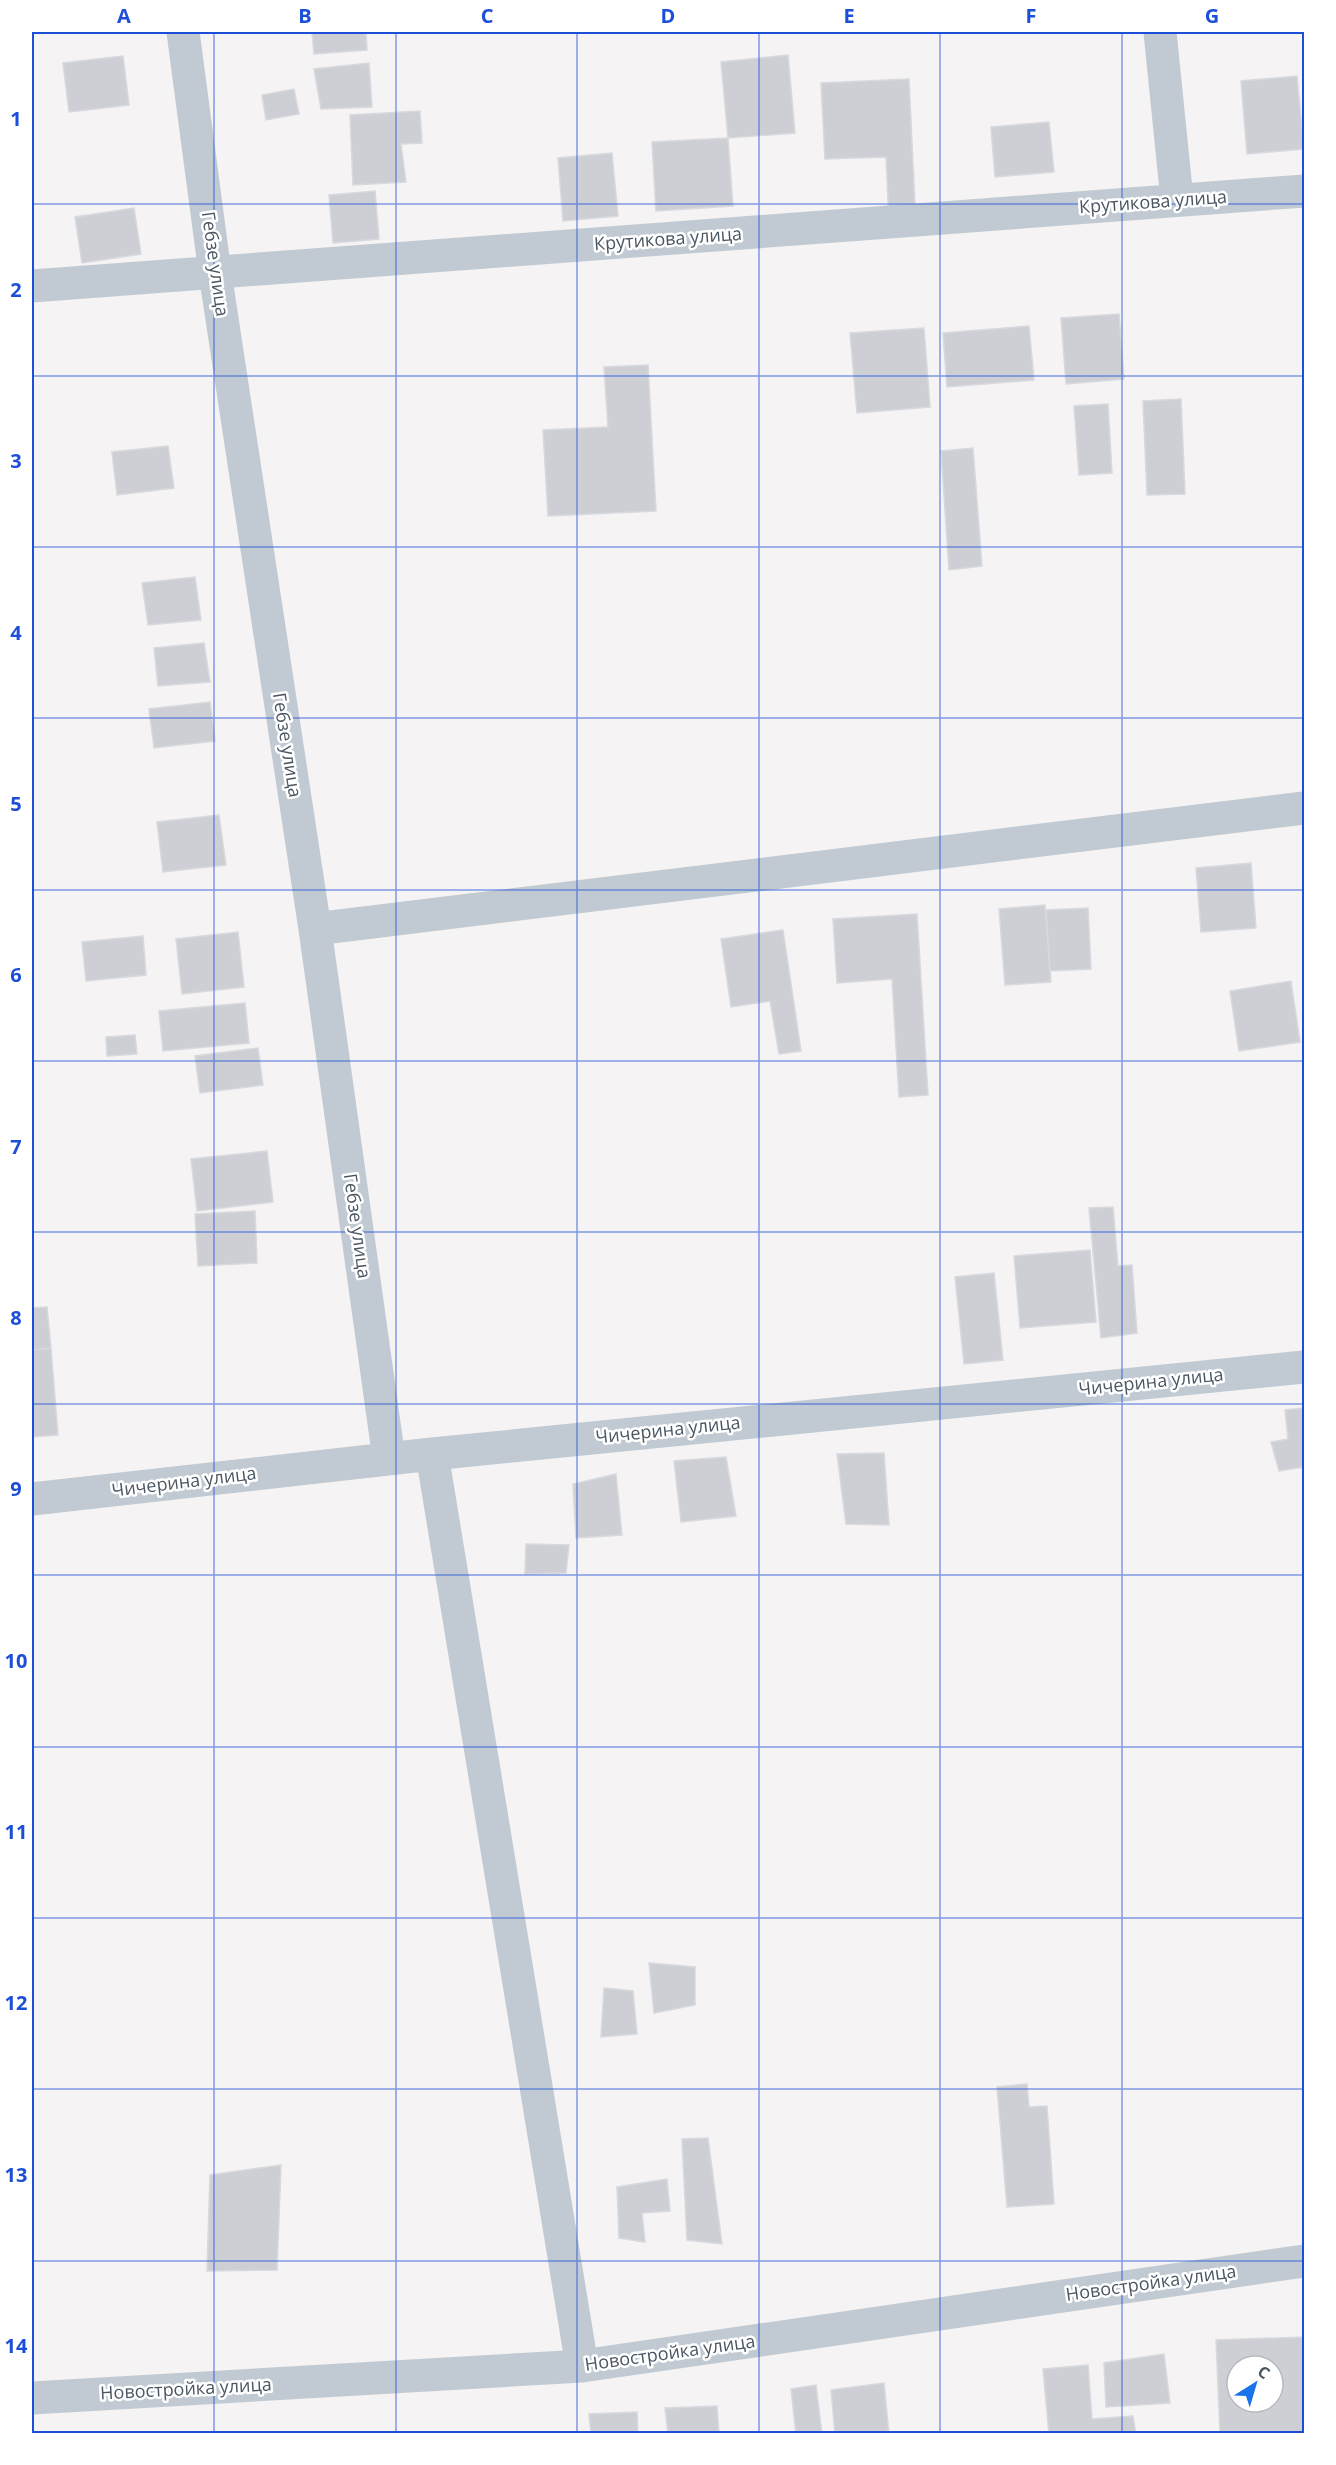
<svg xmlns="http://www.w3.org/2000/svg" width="1336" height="2465" font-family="'Open Sans',sans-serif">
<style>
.building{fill:#cdcfd5;stroke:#d7d9de;stroke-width:1.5;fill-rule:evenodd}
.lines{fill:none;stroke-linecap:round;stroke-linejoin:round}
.minor{stroke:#c1cad2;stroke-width:33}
.grid{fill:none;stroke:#1d4ed8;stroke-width:1.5;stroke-opacity:0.55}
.labels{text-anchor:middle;stroke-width:5;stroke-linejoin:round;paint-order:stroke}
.street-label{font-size:18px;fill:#4a5661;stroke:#fff}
.neatline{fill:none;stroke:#1d4ed8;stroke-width:2}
.grid-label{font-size:20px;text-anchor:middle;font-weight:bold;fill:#1d4ed8}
</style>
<rect width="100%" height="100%" fill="#f5f3f3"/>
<path class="building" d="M312 32H366L367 50 314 54Z
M788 55 795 133 728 138 721 62Z
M123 56 129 105 69 112 63 63Z
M369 63 372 107 321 109 314 69Z
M1297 76 1304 149 1247 154 1241 81Z
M909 79 915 206 889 220 886 157 825 159 821 83Z
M294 89 299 114 266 120 262 95Z
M420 111 422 143 401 144 406 182 353 185 350 115Z
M1049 122 1054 172 995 177 991 127Z
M728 138 733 206 656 211 652 142Z
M612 153 618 216 563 221 558 158Z
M375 191 379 239 333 243 329 195Z
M134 208 141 254 82 263 75 217Z
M1119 314 1124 379 1066 384 1061 318Z
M1029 326 1034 380 947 387 943 333Z
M924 328 930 407 857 413 850 333Z
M648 365 656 511 548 516 543 430 608 427 604 367Z
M1181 399 1185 494 1147 495 1143 401Z
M1108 404 1112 473 1079 475 1074 406Z
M168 446 174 488 117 495 112 452Z
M973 448 982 566 949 570 941 451Z
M195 577 201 620 148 625 142 583Z
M204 643 210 682 158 686 154 648Z
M210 702 215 741 154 748 149 709Z
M219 815 226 865 163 872 157 822Z
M1251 863 1256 928 1201 932 1196 868Z
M1045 905 1051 982 1005 985 999 909Z
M1088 908 1091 969 1050 971 1046 910Z
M917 914 928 1095 899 1097 892 979 837 983 833 919Z
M783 930 801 1051 779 1054 770 1001 731 1007 721 939Z
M238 932 244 987 182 994 176 939Z
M143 936 146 975 86 981 82 942Z
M1291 981 1300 1042 1239 1051 1230 991Z
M245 1003 249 1043 163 1051 159 1011Z
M135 1035 137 1054 107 1056 106 1037Z
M258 1048 263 1085 200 1093 195 1056Z
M267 1151 273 1202 197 1211 191 1159Z
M1113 1207 1118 1266 1132 1265 1137 1333 1101 1338 1089 1208Z
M255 1211 257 1263 198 1266 195 1214Z
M1090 1250 1096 1322 1020 1328 1014 1256Z
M994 1273 1003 1360 964 1364 955 1277Z
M47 1307 51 1348 32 1350V1308Z
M51 1348 58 1435 32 1437V1350Z
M1304 1408V1467L1279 1471 1271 1442 1288 1439 1285 1410Z
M884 1453 889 1525 846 1524 837 1454Z
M726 1457 736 1516 681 1522 674 1461Z
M616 1474 622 1535 576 1538 573 1484Z
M526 1544 569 1545 566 1573 525 1574Z
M649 1963 695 1967V2005L654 2013Z
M604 1988 633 1991 637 2034 601 2037Z
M1027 2084 1029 2107 1047 2106 1054 2204 1007 2207 997 2087Z
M708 2138 722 2244 687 2240 682 2139Z
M281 2165 277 2270 207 2271 210 2175Z
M667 2179 670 2211 642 2213 645 2242 619 2238 617 2187Z
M1304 2337V2434H1220L1216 2340ZM1237 2366H1273V2402H1237Z
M1164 2354 1170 2403 1106 2407 1104 2363Z
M1088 2365 1092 2419 1133 2416 1136 2434H1049L1043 2369Z
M884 2383 889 2434H835L831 2390Z
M816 2385 822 2434H796L791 2389Z
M717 2406 719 2434H668L665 2408Z
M637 2412 638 2434H591L589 2414Z"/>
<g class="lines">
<path class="minor" d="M183 32 215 273 315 929 389 1459
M1160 32 1177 200
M32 286 1304 191
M315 929 1304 808
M432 1454 582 2366
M32 1499 432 1454 1304 1367
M32 2398 582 2366 1304 2261"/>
</g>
<path class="grid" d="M214 32V2434M396 32V2434M577 32V2434M759 32V2434M940 32V2434M1122 32V2434M32 204H1304M32 376H1304M32 547H1304M32 718H1304M32 890H1304M32 1061H1304M32 1232H1304M32 1404H1304M32 1575H1304M32 1747H1304M32 1918H1304M32 2089H1304M32 2261H1304"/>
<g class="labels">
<g class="street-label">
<text transform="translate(1153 202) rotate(-4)" y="6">Крутикова улица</text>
<text transform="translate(668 239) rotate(-4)" y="6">Крутикова улица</text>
<text transform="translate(215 264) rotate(82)" y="6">Гебзе улица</text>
<text transform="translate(287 745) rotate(81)" y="6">Гебзе улица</text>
<text transform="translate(357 1226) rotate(82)" y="6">Гебзе улица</text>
<text transform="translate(1151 1382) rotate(-6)" y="6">Чичерина улица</text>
<text transform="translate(668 1430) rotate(-6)" y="6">Чичерина улица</text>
<text transform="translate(184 1482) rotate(-7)" y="6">Чичерина улица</text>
<text transform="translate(1151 2283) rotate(-8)" y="6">Новостройка улица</text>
<text transform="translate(670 2353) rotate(-8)" y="6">Новостройка улица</text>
<text transform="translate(186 2389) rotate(-3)" y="6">Новостройка улица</text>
</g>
</g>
<rect width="1336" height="2465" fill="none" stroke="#ffffff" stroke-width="66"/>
<g transform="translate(1255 2384) rotate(37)"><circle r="28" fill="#ffffff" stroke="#b7bbc0" stroke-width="1.5"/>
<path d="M0-4.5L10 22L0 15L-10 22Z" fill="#1a73e8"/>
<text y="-9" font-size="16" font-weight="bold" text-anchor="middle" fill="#4a5661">С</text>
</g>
<rect x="33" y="33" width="1270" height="2399" class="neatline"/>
<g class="grid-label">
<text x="124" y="23">A</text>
<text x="305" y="23">B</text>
<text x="487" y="23">C</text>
<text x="668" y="23">D</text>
<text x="849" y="23">E</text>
<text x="1031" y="23">F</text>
<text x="1212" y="23">G</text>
<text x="16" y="126">1</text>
<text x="16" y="297">2</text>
<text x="16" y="468">3</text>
<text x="16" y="640">4</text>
<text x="16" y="811">5</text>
<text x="16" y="982">6</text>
<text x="16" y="1154">7</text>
<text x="16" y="1325">8</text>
<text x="16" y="1496">9</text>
<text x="16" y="1668">10</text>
<text x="16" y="1839">11</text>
<text x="16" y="2010">12</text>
<text x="16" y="2182">13</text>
<text x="16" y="2353">14</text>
</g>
</svg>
